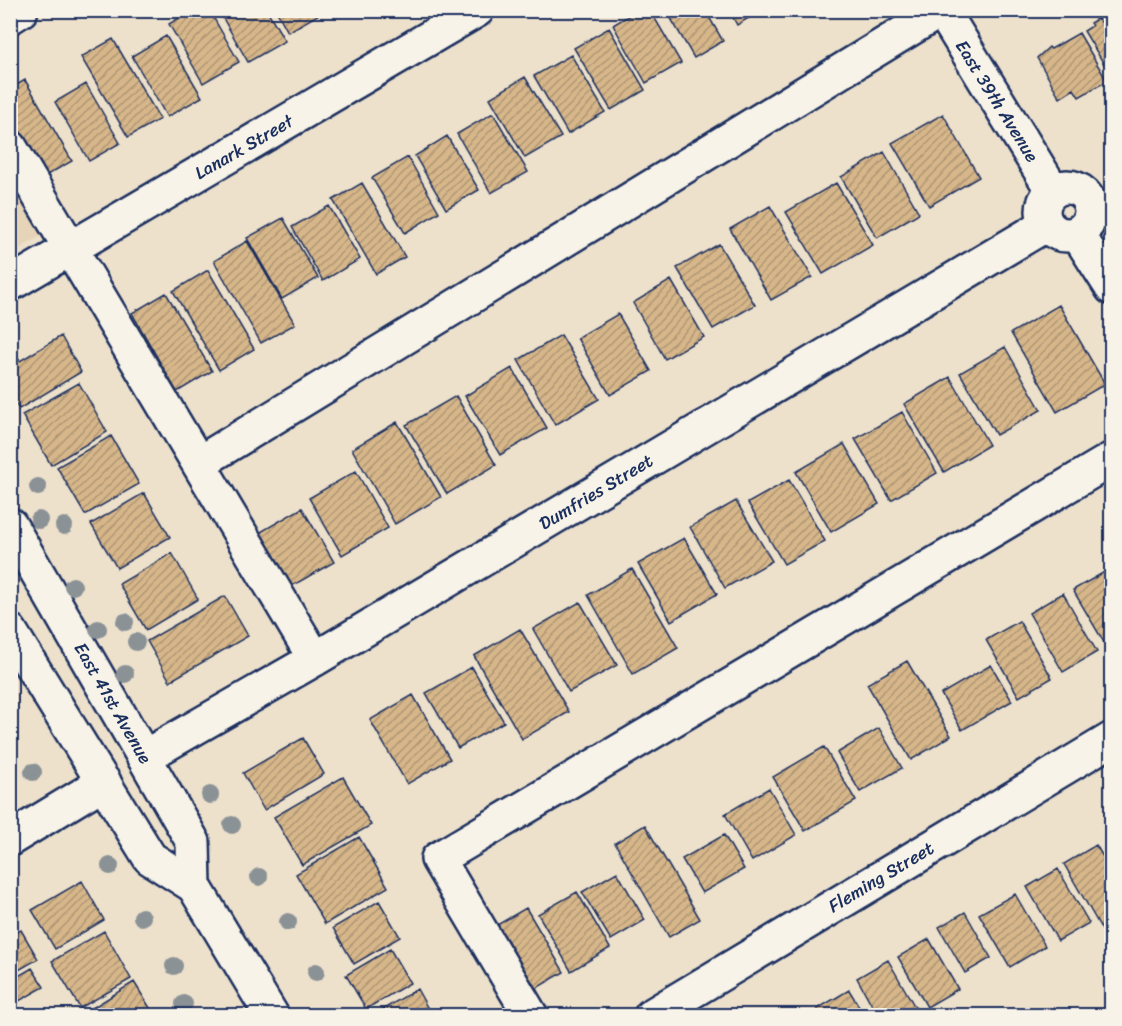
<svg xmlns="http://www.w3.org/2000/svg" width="1122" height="1026" font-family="Sriracha,sans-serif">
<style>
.built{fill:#e6d4b8}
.building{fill:url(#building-hatch);stroke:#1b2f5e;stroke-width:1.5}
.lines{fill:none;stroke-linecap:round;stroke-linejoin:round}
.minor-casing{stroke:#1b2f5e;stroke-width:38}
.major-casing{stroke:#1b2f5e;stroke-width:38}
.minor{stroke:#f7f3e8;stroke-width:33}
.major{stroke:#f7f3e8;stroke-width:33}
.tree{fill:#8b9296}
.labels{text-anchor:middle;stroke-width:4.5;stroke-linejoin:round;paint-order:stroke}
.street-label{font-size:18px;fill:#1b2f5e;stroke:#f7f3e8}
</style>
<defs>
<pattern id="building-hatch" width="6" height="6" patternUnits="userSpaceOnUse" patternTransform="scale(1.5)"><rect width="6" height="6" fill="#d7b78a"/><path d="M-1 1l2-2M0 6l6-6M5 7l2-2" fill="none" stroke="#ae9574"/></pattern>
</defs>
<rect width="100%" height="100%" fill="#ede1cc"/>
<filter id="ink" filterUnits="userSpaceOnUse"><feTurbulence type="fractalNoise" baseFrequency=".0167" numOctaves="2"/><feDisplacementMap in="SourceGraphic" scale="12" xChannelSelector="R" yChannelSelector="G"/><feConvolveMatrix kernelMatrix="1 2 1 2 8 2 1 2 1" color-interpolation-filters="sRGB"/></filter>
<g filter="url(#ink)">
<path class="built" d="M10 169 43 226 41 236 11 254Z"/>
<path class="building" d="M192 10H209L239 62 203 83 169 24Z
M225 10H267L285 41 248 62 220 13Z
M276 10H322L323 12 288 32Z
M638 10H650L681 63 646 83 613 25Z
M666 10H705L723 41 694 58Z
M729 10H762L737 25Z
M1112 15V66L1107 69 1084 31 1092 26 1090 23 1098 18 1100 22Z
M609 28 645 90 611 110 574 48Z
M1079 33 1107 81 1079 97 1074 89 1060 98 1037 58 1049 47 1051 49Z
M166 36 202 97 167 117 132 56Z
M113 39 160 119 128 137 81 57Z
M571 55 605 112 568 134 534 76Z
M525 77 561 137 525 158 490 98Z
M25 80 72 161 45 176 10 116V89Z
M86 84 120 143 89 161 55 102Z
M493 113 528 172 491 193 457 134Z
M943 114 979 177 929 206 892 143Z
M447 136 479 190 446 209 415 156Z
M884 152 919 213 877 238 841 177Z
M408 157 439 212 405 233 372 178Z
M362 183 405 257 376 274 333 200Z
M836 183 873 245 823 274 786 212Z
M329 206 360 259 323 281 292 227Z
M770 206 812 277 771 300 730 229Z
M283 218 318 278 282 299 247 238Z
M247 241 295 324 261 343 214 261Z
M719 244 755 305 713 329 677 268Z
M208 270 254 349 219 370 173 291Z
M671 280 704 337 665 359 633 303Z
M166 293 212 371 177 392 132 313Z
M1059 305 1105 384 1057 412 1011 333Z
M618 314 651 371 610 395 577 338Z
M561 335 599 399 555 425 518 360Z
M61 336 81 372 19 409 10 395V361L17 357 20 361Z
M1005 347 1041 410 996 435 960 373Z
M512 368 547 428 500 455 465 396Z
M950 377 989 445 944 472 904 404Z
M79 383 107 432 51 465 22 415Z
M456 396 496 465 447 494 406 425Z
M902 412 937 473 891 500 855 439Z
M397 422 441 497 395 524 352 449Z
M111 436 139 484 85 515 57 467Z
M844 444 879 504 831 532 796 472Z
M356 471 388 528 342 555 309 498Z
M789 480 825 541 784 564 748 503Z
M144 493 170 537 117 568 91 524Z
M736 501 772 561 725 588 690 527Z
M302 508 334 562 290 587 259 533Z
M684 538 717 594 671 621 638 564Z
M172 553 198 599 146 630 119 584Z
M632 569 678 648 633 674 588 595Z
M1108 570 1112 576V649L1109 651 1073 590Z
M1063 593 1097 652 1063 672 1029 613Z
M225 596 248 636 170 681 147 641Z
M580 602 617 665 569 692 533 629Z
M1019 621 1052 678 1019 697 986 640Z
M520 629 569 712 522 739 474 656Z
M907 661 951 736 911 760 867 684Z
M991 665 1012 701 962 730 941 694Z
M472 667 504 722 458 748 426 693Z
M413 695 450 759 407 784 370 720Z
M879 728 902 768 860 792 837 753Z
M303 738 324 774 264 810 243 773Z
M824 747 856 801 805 831 773 777Z
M343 777 371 825 302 865 274 817Z
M769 788 796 835 752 861 725 814Z
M645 825 700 919 669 937 615 843Z
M724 835 744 869 702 893 682 859Z
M359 837 388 887 325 924 296 874Z
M1096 845 1112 872V940L1109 942 1064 864Z
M1058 869 1089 923 1058 941 1027 887Z
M617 872 645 920 611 940 582 892Z
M82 881 104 920 55 949 32 910Z
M577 892 610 948 571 971 538 914Z
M1015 894 1045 946 1010 967 979 914Z
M379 901 400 937 354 964 333 928Z
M526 908 564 972 530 992 492 928Z
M965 912 991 958 965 973 939 927Z
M21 930 38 959 10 975V936Z
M104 931 131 979 80 1008 52 961Z
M929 939 958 989 927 1007 898 957Z
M390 949 410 983 366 1009 346 975Z
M888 960 920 1016H878L857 978Z
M32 968 44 987 19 1001 10 981Z
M134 982 155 1016H81V1015Z
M417 989 432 1016H372Z
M849 990 865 1016H821L817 1009Z"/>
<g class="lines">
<g class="minor-casing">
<path id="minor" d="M942 10 1053 191
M10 17 21 10
M10 147 315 659
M1043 211a24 24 0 1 1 48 0a24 24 0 1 1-48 0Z
M1077 233 1112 288
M10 284 477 10
M199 463 941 10
M144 757 315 659 1047 224
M10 839 104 782
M531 1016 438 859 1112 459
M651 1016 1112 739"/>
</g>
<g class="major-casing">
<path id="major" d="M10 525 193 842 194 886
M10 631 150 858 194 886 272 1016"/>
</g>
<use href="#minor" class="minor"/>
<use href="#major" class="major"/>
</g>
<g class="tree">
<circle cx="38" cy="487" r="9"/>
<circle cx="39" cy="520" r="9"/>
<circle cx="64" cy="526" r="9"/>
<circle cx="73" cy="586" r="9"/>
<circle cx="125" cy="622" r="9"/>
<circle cx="98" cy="629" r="9"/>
<circle cx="136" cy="642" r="9"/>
<circle cx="125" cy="674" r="9"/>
<circle cx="33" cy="772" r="9"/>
<circle cx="210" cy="795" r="9"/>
<circle cx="232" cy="825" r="9"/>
<circle cx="110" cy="866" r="9"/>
<circle cx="259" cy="877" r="9"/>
<circle cx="142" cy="917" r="9"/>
<circle cx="288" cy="922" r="9"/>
<circle cx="174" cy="966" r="9"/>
<circle cx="316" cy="972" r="9"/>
<circle cx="184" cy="1004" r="9"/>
</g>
</g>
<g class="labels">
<g class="street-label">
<text transform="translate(997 101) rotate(58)" y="6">East 39th Avenue</text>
<text transform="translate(244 147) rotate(-30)" y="6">Lanark Street</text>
<text transform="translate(596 492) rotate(-31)" y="6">Dumfries Street</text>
<text transform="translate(113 703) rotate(60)" y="6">East 41st Avenue</text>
<text transform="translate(881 877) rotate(-31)" y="6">Fleming Street</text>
</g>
</g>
<rect width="1122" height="1026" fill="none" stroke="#f7f3e8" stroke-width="36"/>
<rect x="18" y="18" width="1086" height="990" fill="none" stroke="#1b2f5e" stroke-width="2" filter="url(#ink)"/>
</svg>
